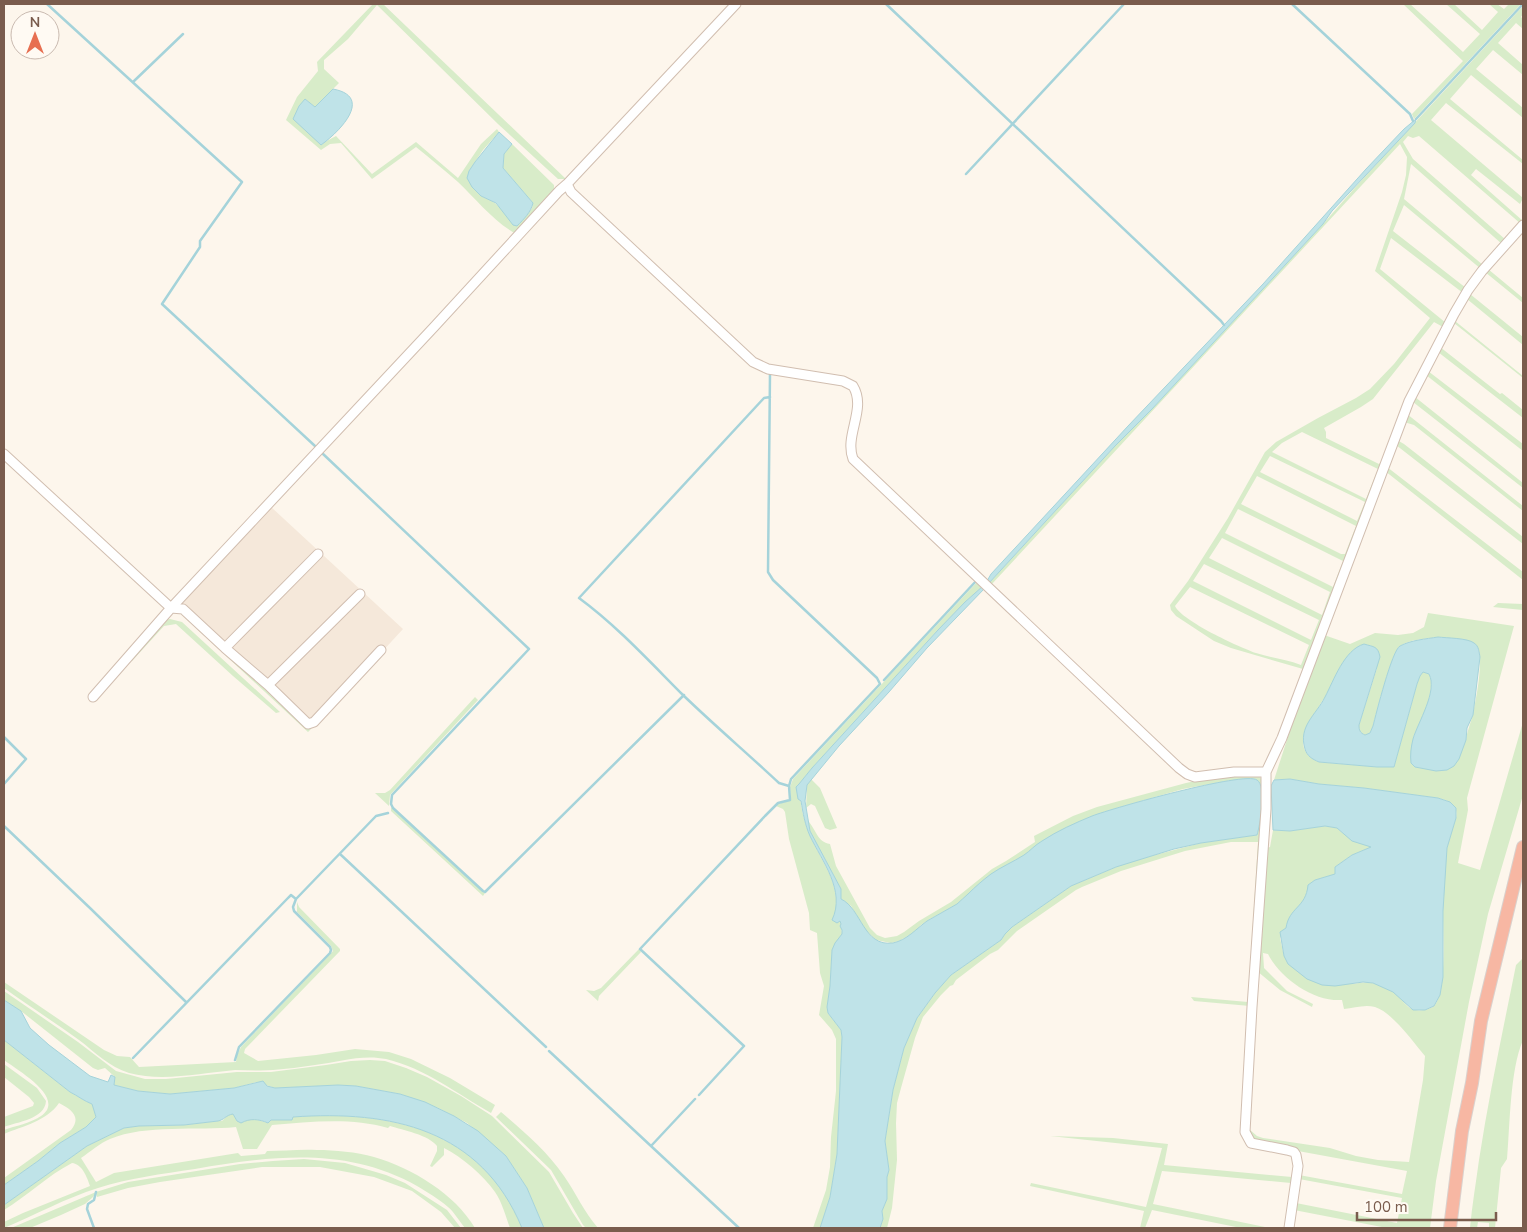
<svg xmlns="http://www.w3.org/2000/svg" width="1527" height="1232" font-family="'Nunito Sans',sans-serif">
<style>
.residential{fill:#f5e8da}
.green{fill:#d8ecc9;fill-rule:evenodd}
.water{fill:#bfe3e8;stroke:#a5d3da}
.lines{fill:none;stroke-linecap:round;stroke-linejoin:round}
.stream{stroke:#a5d3da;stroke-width:2.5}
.minor-casing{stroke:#d1beb0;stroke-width:11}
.highway-casing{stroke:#dad1cd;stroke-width:14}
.minor{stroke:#fff;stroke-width:9}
.highway{stroke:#f7b7a3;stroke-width:12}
</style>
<rect width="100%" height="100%" fill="#fdf6ec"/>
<path class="residential" d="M270 506 403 629 311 729 184 613V609L181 603Z"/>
<path class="green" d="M373 4H383L566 179H558L498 124 377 5 348 39 324 60V69L339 83 315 107 305 99 321 144 336 136 372 174 416 142 458 178 481 144 497 129 499 132 483 150 469 171 481 196C486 199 492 200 496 204 505 211 508 219 517 226L525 217 532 208 533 203 503 168 504 154 512 144 554 185V191L516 234C493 221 477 200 458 182 444 170 430 158 416 147L372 179 341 143 330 144 321 150 286 120 297 97 318 71 317 62Z
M1403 4H1410L1463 52 1480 34 1446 4H1454L1482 30 1498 12 1489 4H1497L1504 9 1509 4H1521L1414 119 1412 114 1463 61Z
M1523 6V14L1521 17 1523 19V29L1516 23 1498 43 1523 65V75L1493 50 1476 69 1523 108V118L1471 75 1450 99 1523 160V164L1446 103 1431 120 1523 198 1520 204 1476 169 1471 175 1523 221 1521 224 1419 136 1413 138 1408 136 1403 142 1413 159 1506 240 1502 244 1411 164 1404 199 1483 265 1481 269 1404 205 1393 231 1466 288 1463 293 1391 238 1380 269 1446 323 1443 327 1434 322 1373 399 1361 407 1324 428 1326 432V438L1379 464 1384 459 1303 669 1231 648 1214 641 1176 616 1171 610 1170 605 1188 581 1228 518 1265 452 1276 442 1318 418 1356 398 1370 389 1394 364 1430 318 1375 271 1402 192 1406 175 1407 157 1400 144 991 585 989 583 1115 446 1152 409 1323 224 1359 183ZM1302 432 1378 469 1366 499 1272 452 1282 443ZM1270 456 1365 502 1357 521 1260 472ZM1257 476 1356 526 1345 554H1341L1241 504ZM1238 509 1343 561 1333 587 1225 533ZM1222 538 1330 592 1322 615 1209 558ZM1204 564 1319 620 1311 640 1193 581ZM1190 587 1309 645 1301 665C1286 659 1271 658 1256 653 1239 647 1182 621 1175 606Z
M1488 269 1523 298V303L1485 272Z
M1470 294 1523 337V345L1467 299Z
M1455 321 1523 376V378L1454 323Z
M1440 347 1500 394 1502 393 1523 410V418L1438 352Z
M1428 371 1523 444V451L1426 375Z
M1415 397 1523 483V488L1413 402Z
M1407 414 1523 506V511L1414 425 1404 422Z
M1397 440 1404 444 1523 537V544L1396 445Z
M1387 467 1523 572V580L1385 471Z
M978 581 983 586 965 602 938 630 812 768 799 784C800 800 802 816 808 830 818 858 842 882 835 914L841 924 842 934 832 950 830 986 827 1007 828 1013 841 1030 842 1037 837 1154 830 1197 820 1228H813L826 1190 830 1167 831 1137 836 1091V1039L832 1030 819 1015 824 986 820 973 817 933 810 930 809 913 789 839 785 812 783 809 776 806 778 804 791 800 790 787 793 779Z
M1498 603 1523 604V610L1493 607Z
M182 613H184L311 729 308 732 181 614Z
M1428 613 1514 626 1467 798 1468 810 1458 863 1480 870 1523 722V795L1488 914 1469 1002 1436 1181 1430 1228H1387L1294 1210 1296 1203 1397 1223 1402 1198 1299 1179V1175L1402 1194 1407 1171 1298 1151 1256 1141 1252 1138 1249 1129 1257 1136 1263 1138 1330 1148 1356 1156 1378 1160 1409 1162 1423 1080 1425 1056C1414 1043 1392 1012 1375 1007 1365 1004 1354 1008 1344 1009L1342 1000C1314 1002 1280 978 1268 954L1263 953 1264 968 1287 991 1313 1004 1312 1007 1280 990 1257 971 1267 848 1270 847 1273 830 1290 831 1325 826 1337 828 1344 834 1372 847 1352 855 1335 867 1336 874 1315 880 1307 892 1305 899 1299 906 1280 938 1284 956 1353 984C1369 980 1385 984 1398 996 1402 1000 1407 1007 1412 1009 1418 1012 1429 1010 1434 1006 1447 993 1443 931 1443 912 1444 887 1443 856 1451 832 1453 825 1458 818 1456 810 1454 802 1445 800 1438 798L1364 788 1319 784 1290 779 1274 780 1294 718 1324 635 1350 644 1375 633 1398 635 1413 633 1424 627ZM1438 637 1466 640 1479 650C1482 668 1477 695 1473 713 1471 723 1467 731 1466 740L1413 738C1420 724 1437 689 1429 674L1423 672 1420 676 1417 684 1394 767H1377L1319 762C1292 751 1305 727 1317 710 1320 705 1322 700 1326 697 1342 686 1361 677 1377 668L1359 725C1359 730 1360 733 1365 735L1370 733 1373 726C1376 714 1392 651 1400 646 1410 639 1426 639 1438 637Z
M170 619 182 622 280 712 276 713 233 676 176 624 164 626 132 661 130 659 165 620Z
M475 697 478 700 390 795 389 806 375 793H385L390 790Z
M1224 775H1258L1262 780 1264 791 1250 1006 1194 1001 1191 997 1248 1002 1258 842H1231L1185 851 1121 871 1082 887 1076 890 1017 931 998 950 990 954 956 980 953 985 950 986 941 995 923 1017 915 1038 901 1088 897 1103 896 1123 897 1160 892 1208 887 1228H880L883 1219 882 1211 887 1199V1176L889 1170 885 1141 893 1090 904 1048 917 1018 935 993 951 975 1001 940 1005 934 1012 927 1071 886 1128 862 1201 843 1257 835 1262 804 1232 780 1183 789 1110 810 1070 826 1043 841 1026 855 991 875 956 905 930 919 921 925 915 932 899 941 891 943 876 940 863 928 851 906 841 899V889L814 839 810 831 808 821C816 829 817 842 830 844L836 866 870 928 877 935 885 938 897 936 904 932 919 921 951 902 992 869 1006 861 1035 842 1034 836 1073 816 1097 807 1186 783Z
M811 779 820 788 837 828 830 830 825 828 815 806 811 804 806 808 807 785Z
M391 807 485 893 483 896 391 811Z
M297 902 299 907 340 949V951L245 1049 244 1053 258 1061 316 1055 355 1049 389 1052 411 1059 450 1078 495 1105 491 1113C457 1094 425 1068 386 1059 363 1054 338 1062 315 1065 301 1067 287 1069 273 1070 260 1071 248 1070 235 1070 201 1073 163 1082 129 1073 109 1067 95 1052 79 1040 54 1022 29 1006 4 988V982L104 1050 117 1056 130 1057 139 1067 236 1062 237 1055 241 1047 333 951 331 946 297 912Z
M639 949 641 952 599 996 598 1001 586 990 594 991 601 988Z
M1523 958V1040C1510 1070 1510 1124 1507 1159L1501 1168 1495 1228H1489V1223L1478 1222 1477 1228H1470C1472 1205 1476 1183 1479 1160 1489 1095 1503 1030 1516 965Z
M4 991 78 1042 116 1071 145 1079H166L237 1072H271L326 1065 351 1061 370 1060 385 1061 406 1068 427 1077 461 1096 492 1116 549 1172 573 1213 583 1228H544L527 1188 506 1156 467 1123 438 1108 400 1094 356 1086 338 1085 275 1088 257 1082 234 1088 170 1094 138 1091 114 1085 115 1077 105 1068 98 1070 93 1068 21 1011 4 1000Z
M4 1040 70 1092C78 1096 84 1101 92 1104L96 1117 86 1127 60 1143 38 1161 4 1185V1178L71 1130C82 1117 71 1109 59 1103 47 1121 23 1126 4 1134V1130C15 1126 31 1123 41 1116 67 1098 17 1070 4 1060Z
M4 1064 37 1088 46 1101C45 1119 17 1122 4 1127V1117L33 1106 34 1103 29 1097 4 1077Z
M501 1112C523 1131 547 1151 564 1176 576 1193 584 1212 598 1228H586L583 1225 551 1170 496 1117Z
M229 1114H233L237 1121 255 1119 268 1123 271 1120H292L293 1117C389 1110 483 1129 522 1228H510C506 1217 502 1202 495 1192 483 1175 462 1157 444 1148V1155L432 1167 430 1166 437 1151V1146C429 1135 403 1130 390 1126L388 1128C351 1117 309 1122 272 1125L257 1149H243L236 1127C197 1131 146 1124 110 1139 100 1143 90 1152 81 1158L96 1182 114 1173 238 1153 241 1156 265 1154 267 1151C283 1151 300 1149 317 1150 335 1150 356 1152 374 1157 412 1168 455 1194 475 1228H465C459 1221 455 1213 448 1207 439 1199 427 1192 417 1186 346 1146 271 1156 195 1169 162 1174 129 1178 98 1188 66 1198 35 1215 4 1228V1222L23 1213 90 1186C87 1177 82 1164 72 1163 47 1176 27 1196 4 1210V1205L87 1146 124 1128 139 1126 184 1125 218 1121H222Z
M1050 1136 1113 1138 1168 1144 1164 1165 1292 1177 1291 1183 1162 1171 1153 1204 1265 1227V1228H1241L1152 1210 1145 1228H1140L1144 1211 1030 1186 1031 1183 1146 1207 1162 1148Z
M304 1159 345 1163 386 1175 405 1183 447 1210 461 1228H455L441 1212 412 1191 374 1177 320 1167H262L160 1182 128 1188 97 1197 96 1192 93 1197 85 1204 61 1215 30 1228H11L96 1192 128 1182 240 1164 273 1161Z"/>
<path class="water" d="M333 89C375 97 338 133 321 145L293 119 299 106 305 99 315 107Z
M1416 119 1415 123 1332 211 1323 224 1152 409 1115 446 989 583 987 581 991 574 1128 426 1263 284 1366 169 1404 129Z
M499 132 512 144 504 154 503 168 533 203C531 212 524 219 517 226L513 225 496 203 481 196 472 187 467 178 469 171 475 162Z
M983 586 985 588 927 648 889 692 839 746 807 785 805 801 810 831 841 889V899C862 909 863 947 893 943 907 940 916 929 927 921 937 915 947 910 957 904 961 901 964 897 968 894 975 887 983 880 991 874 1001 867 1013 862 1024 855 1030 851 1035 845 1042 841 1057 831 1075 823 1092 816 1113 808 1244 771 1257 780 1267 786 1260 825 1257 835L1201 843 1174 849 1116 867 1071 886 1012 927 1005 934 1001 940 951 975 935 993 917 1018 904 1048 893 1090 885 1141 889 1170 887 1177V1199L882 1211 883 1219 880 1228H820L830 1197 837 1154 842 1037 841 1030 828 1013 827 1007 830 986 832 950 835 943 842 934V930L840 926 841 924 840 921 837 923 832 920C846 891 822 861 810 836 805 825 803 813 801 801L798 799 796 787 799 784 812 768 938 630 965 602Z
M1438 637C1446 638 1468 638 1474 643 1479 646 1479 652 1480 657L1473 715 1467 728 1466 740 1459 759 1454 766 1447 770 1436 771 1415 767 1411 763C1410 755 1411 747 1413 739 1418 722 1438 691 1429 674L1423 672 1420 676 1417 684 1394 767H1377L1319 762C1312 759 1307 756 1305 749 1298 726 1316 715 1325 697 1334 680 1344 650 1364 644 1374 647 1378 646 1380 657L1359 725C1359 730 1360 733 1365 735L1370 733 1373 726C1376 714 1392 650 1400 646 1411 640 1426 639 1438 637Z
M1290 779 1319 784 1364 788 1438 798 1450 802 1456 808V818L1447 848 1443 911V977L1440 995 1434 1006 1425 1010H1413L1393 992 1373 983 1363 982 1335 986 1322 985 1307 979 1288 964 1284 956 1280 932 1286 928C1289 907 1306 908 1308 885L1315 880 1335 874V867L1352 855 1371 847 1352 841 1337 828 1325 826 1290 831 1273 830 1271 786 1274 780Z
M4 1000 21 1011 30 1028 49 1045 90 1076 108 1082 111 1075 115 1077 114 1085 138 1091 170 1094 234 1088 263 1081 267 1086 275 1088 338 1085 356 1086 400 1094 425 1102 454 1116 478 1131 506 1156 527 1188 544 1228H522C481 1129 391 1110 293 1117L292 1120H271L268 1123C259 1119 250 1118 241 1123L237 1121 233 1114C226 1115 224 1120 218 1121L184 1125 139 1126 124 1128 87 1146 4 1205V1185L38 1161 60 1143 86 1127 96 1117 92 1104C84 1101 78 1096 70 1092L4 1040Z"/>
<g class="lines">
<path class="stream" d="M47 4 242 182 200 241V247L162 304 315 446
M886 4 1221 321 1224 325
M1292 4 1410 114 1413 121
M133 82 183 34
M1416 119 1523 4
M966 174 1124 4
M770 397 764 398 579 598C617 626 649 661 683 695 714 725 747 753 779 783L789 786
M322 453 529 649 392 795 391 804 393 808 483 891 485 892 487 890 684 695
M884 680 977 580
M4 737 26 759 4 784
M4 826 91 909 186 1002
M340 854 546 1047
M549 1051 739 1228
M133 1058 287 899 291 895 296 899
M235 1060 239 1047 330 953 331 950 330 947 294 911 293 907 296 899 376 816 388 813
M699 1095 744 1046 640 949 765 816 778 803 790 800 789 786 791 779 880 684 877 678 773 580 768 572 770 373
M651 1146 695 1099
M94 1228 87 1209 88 1204 94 1200 96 1192"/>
<g class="minor-casing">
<path id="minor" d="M567 184 571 192 753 362 768 369 843 381 853 386C867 409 844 435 853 459L1179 768 1187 774 1195 777 1234 772H1266
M4 454 171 608 183 609 225 648 268 685 308 724 314 722 381 650
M225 648 318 554
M268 685 360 594
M93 697 171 608 434 327 559 191 567 184 736 4
M1289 1228 1298 1166 1296 1155 1294 1152 1287 1150 1251 1143 1245 1132 1252 1007 1266 809V772L1282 738 1409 401 1454 314 1468 290 1482 271 1523 225"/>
</g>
<g class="highway-casing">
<path id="highway" d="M1450 1228 1462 1131 1472 1083 1481 1021 1523 847"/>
</g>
<use href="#minor" class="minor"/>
<use href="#highway" class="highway"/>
</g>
<rect width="1527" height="1232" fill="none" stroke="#7a5c4d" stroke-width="10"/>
<g transform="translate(35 35)"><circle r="24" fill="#fffaf3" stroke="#cabbb1"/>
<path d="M0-4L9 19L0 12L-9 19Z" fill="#e76f51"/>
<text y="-8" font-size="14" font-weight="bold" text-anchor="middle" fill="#7a5c4d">N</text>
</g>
<path d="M1357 1212v8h139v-8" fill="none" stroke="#7a5c4d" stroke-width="2.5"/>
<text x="1364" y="1212" font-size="15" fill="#7a5c4d" stroke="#fffaf3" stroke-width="4" paint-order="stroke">100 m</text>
</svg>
